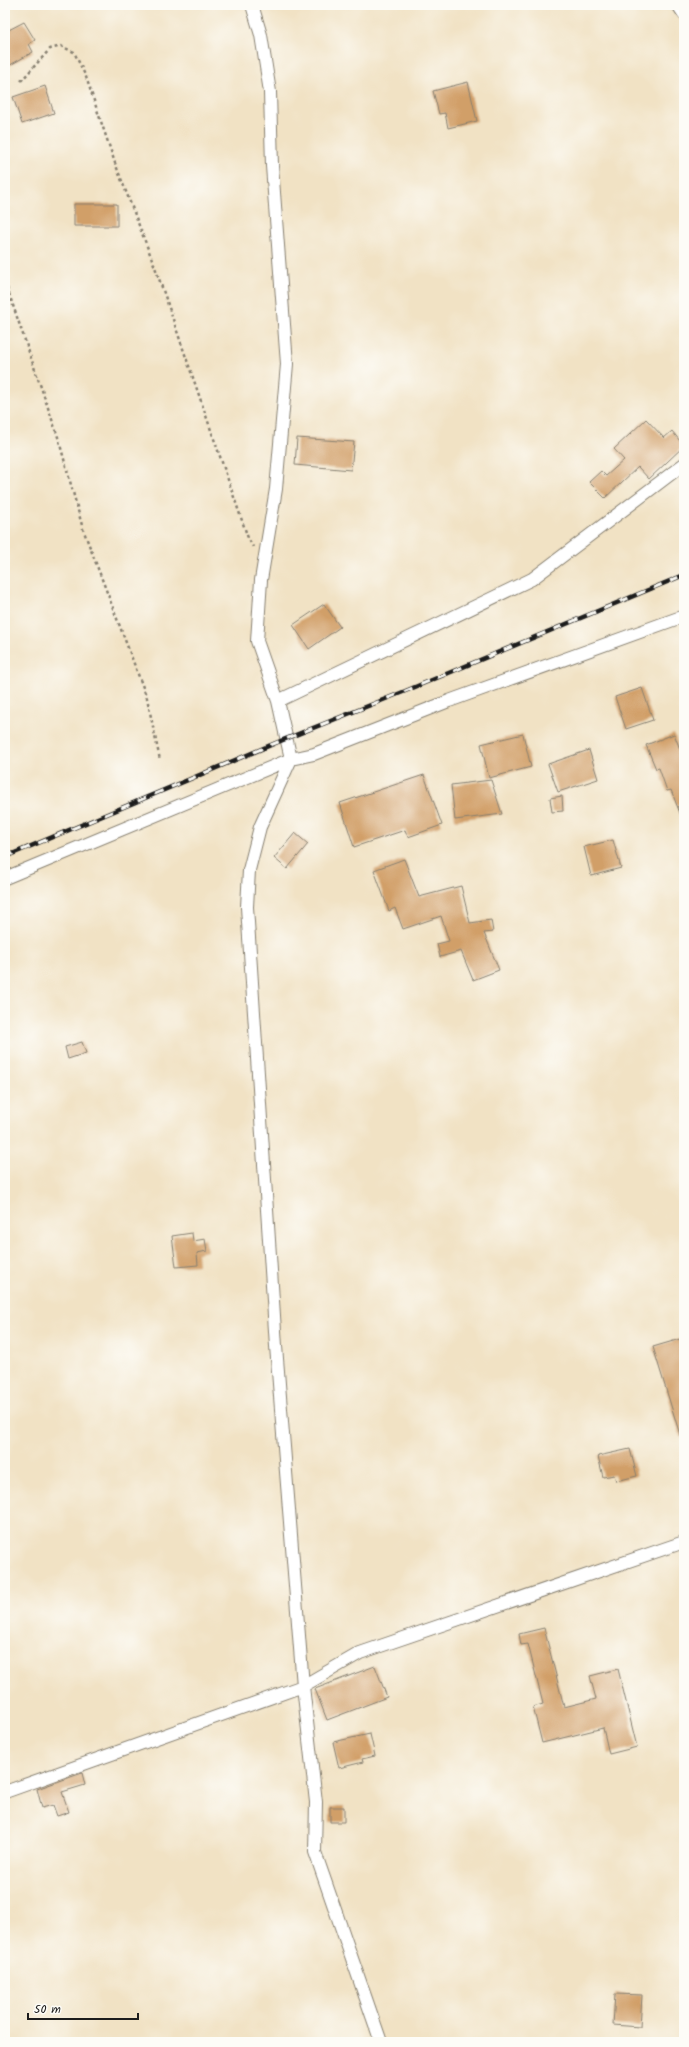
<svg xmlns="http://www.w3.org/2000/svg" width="689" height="2047" font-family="Kalam,sans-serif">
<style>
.building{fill:#d19f67}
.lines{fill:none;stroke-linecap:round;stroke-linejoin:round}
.street-casing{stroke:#867f70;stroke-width:14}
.path{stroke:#867f70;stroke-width:2.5;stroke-dasharray:3 3;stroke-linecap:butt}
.street{stroke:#fff;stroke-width:12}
.rail-casing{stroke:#1c1c1c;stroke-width:4.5}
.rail{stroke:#fdfcf7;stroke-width:3;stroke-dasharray:9;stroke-linecap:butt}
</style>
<rect width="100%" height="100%" fill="#fdfcf7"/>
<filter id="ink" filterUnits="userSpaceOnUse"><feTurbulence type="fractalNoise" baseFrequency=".025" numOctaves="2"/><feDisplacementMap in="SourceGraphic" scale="8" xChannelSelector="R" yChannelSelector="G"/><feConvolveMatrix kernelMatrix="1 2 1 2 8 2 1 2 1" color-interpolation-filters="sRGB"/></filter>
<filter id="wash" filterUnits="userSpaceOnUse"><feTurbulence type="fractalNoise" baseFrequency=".012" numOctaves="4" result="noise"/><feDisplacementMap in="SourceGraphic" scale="16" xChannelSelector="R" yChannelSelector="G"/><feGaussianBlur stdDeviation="0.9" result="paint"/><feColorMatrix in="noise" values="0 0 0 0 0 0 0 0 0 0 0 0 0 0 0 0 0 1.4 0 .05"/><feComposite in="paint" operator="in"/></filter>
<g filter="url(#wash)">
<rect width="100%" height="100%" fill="#f1e2c4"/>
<g id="blocks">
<path class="building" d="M24 22 35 40 29 44 33 52 5 68V32Z
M468 82 477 121 448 128 445 113 439 114 433 91Z
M45 86 54 113 22 124 13 97Z
M74 204H117V226H74Z
M646 419 664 438 672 431 684 446 649 479 638 467 605 498 589 482 601 471 606 476 624 460 614 449Z
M297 438 354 442 351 470 295 465Z
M324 604 340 627 309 649 293 625Z
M642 688 653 720 626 729 615 697Z
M523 734 531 767 489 778 481 744Z
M674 734 684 759 683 821 671 790 667 791 659 768 656 769 646 745Z
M589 750 598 779 558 792 548 764Z
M424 775 442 825 408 837 405 830 354 847 340 803Z
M491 780 502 814 455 820 451 785Z
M562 796 563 811 552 812 550 798Z
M295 833 308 844 287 869 274 858Z
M613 840 621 868 591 876 584 847Z
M404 859 419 897 461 886 470 923 491 920 493 932 484 933 499 970 473 980 461 951 440 957 437 944 449 941 441 916 403 929 395 908 389 911 374 870Z
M82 1042 86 1053 68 1059 65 1047Z
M192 1233 193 1241 205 1239 207 1251 197 1253 198 1265 176 1267 172 1236Z
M680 1339 684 1352V1437L681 1438 653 1347Z
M630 1449 637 1476 616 1481 614 1475 603 1477 598 1456Z
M544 1628 564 1707 596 1699 590 1676 618 1669 637 1747 609 1754 603 1728 542 1743 533 1707 543 1704 528 1644 521 1645 519 1634Z
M375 1666 387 1697 327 1720 315 1689Z
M370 1734 375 1756 362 1759 363 1762 339 1768 333 1742Z
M82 1773 85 1785 62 1792 69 1812 57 1816 53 1805 42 1808 37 1789Z
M330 1807H344V1822H330Z
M615 1994 642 1995 640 2027 613 2025Z"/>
</g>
</g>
<g filter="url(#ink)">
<use href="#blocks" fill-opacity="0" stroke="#867f70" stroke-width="1"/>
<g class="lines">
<g class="street-casing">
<path id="street" d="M252 5 261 35 270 92 272 166 287 364 276 489 261 580 257 641 278 701 291 759 314 754 449 701 684 616
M678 5 684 14
M278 701 532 579 684 464
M291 759 260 827 249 870 247 907 276 1346 303 1686 316 1802 315 1852 381 2042
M5 878 291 759
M5 1792 303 1686 360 1653 684 1542"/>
</g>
<path class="path" d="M21 81 50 49 61 46 74 52 86 77 115 163 155 267 248 538 253 547
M5 282 58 437 83 529 147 698 160 760"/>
<use href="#street" class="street"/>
<g class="rail-casing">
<path id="rail" d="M5 857 278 742 403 692 684 575"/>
</g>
<use href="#rail" class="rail"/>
</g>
</g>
<rect width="689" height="2047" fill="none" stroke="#fdfcf7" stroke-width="20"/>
<path d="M28 2013v6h110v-6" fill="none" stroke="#1c1c1c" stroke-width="2"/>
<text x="34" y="2013" font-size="12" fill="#1c1c1c" stroke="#fdfcf7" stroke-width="3" paint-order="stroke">50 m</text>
</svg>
